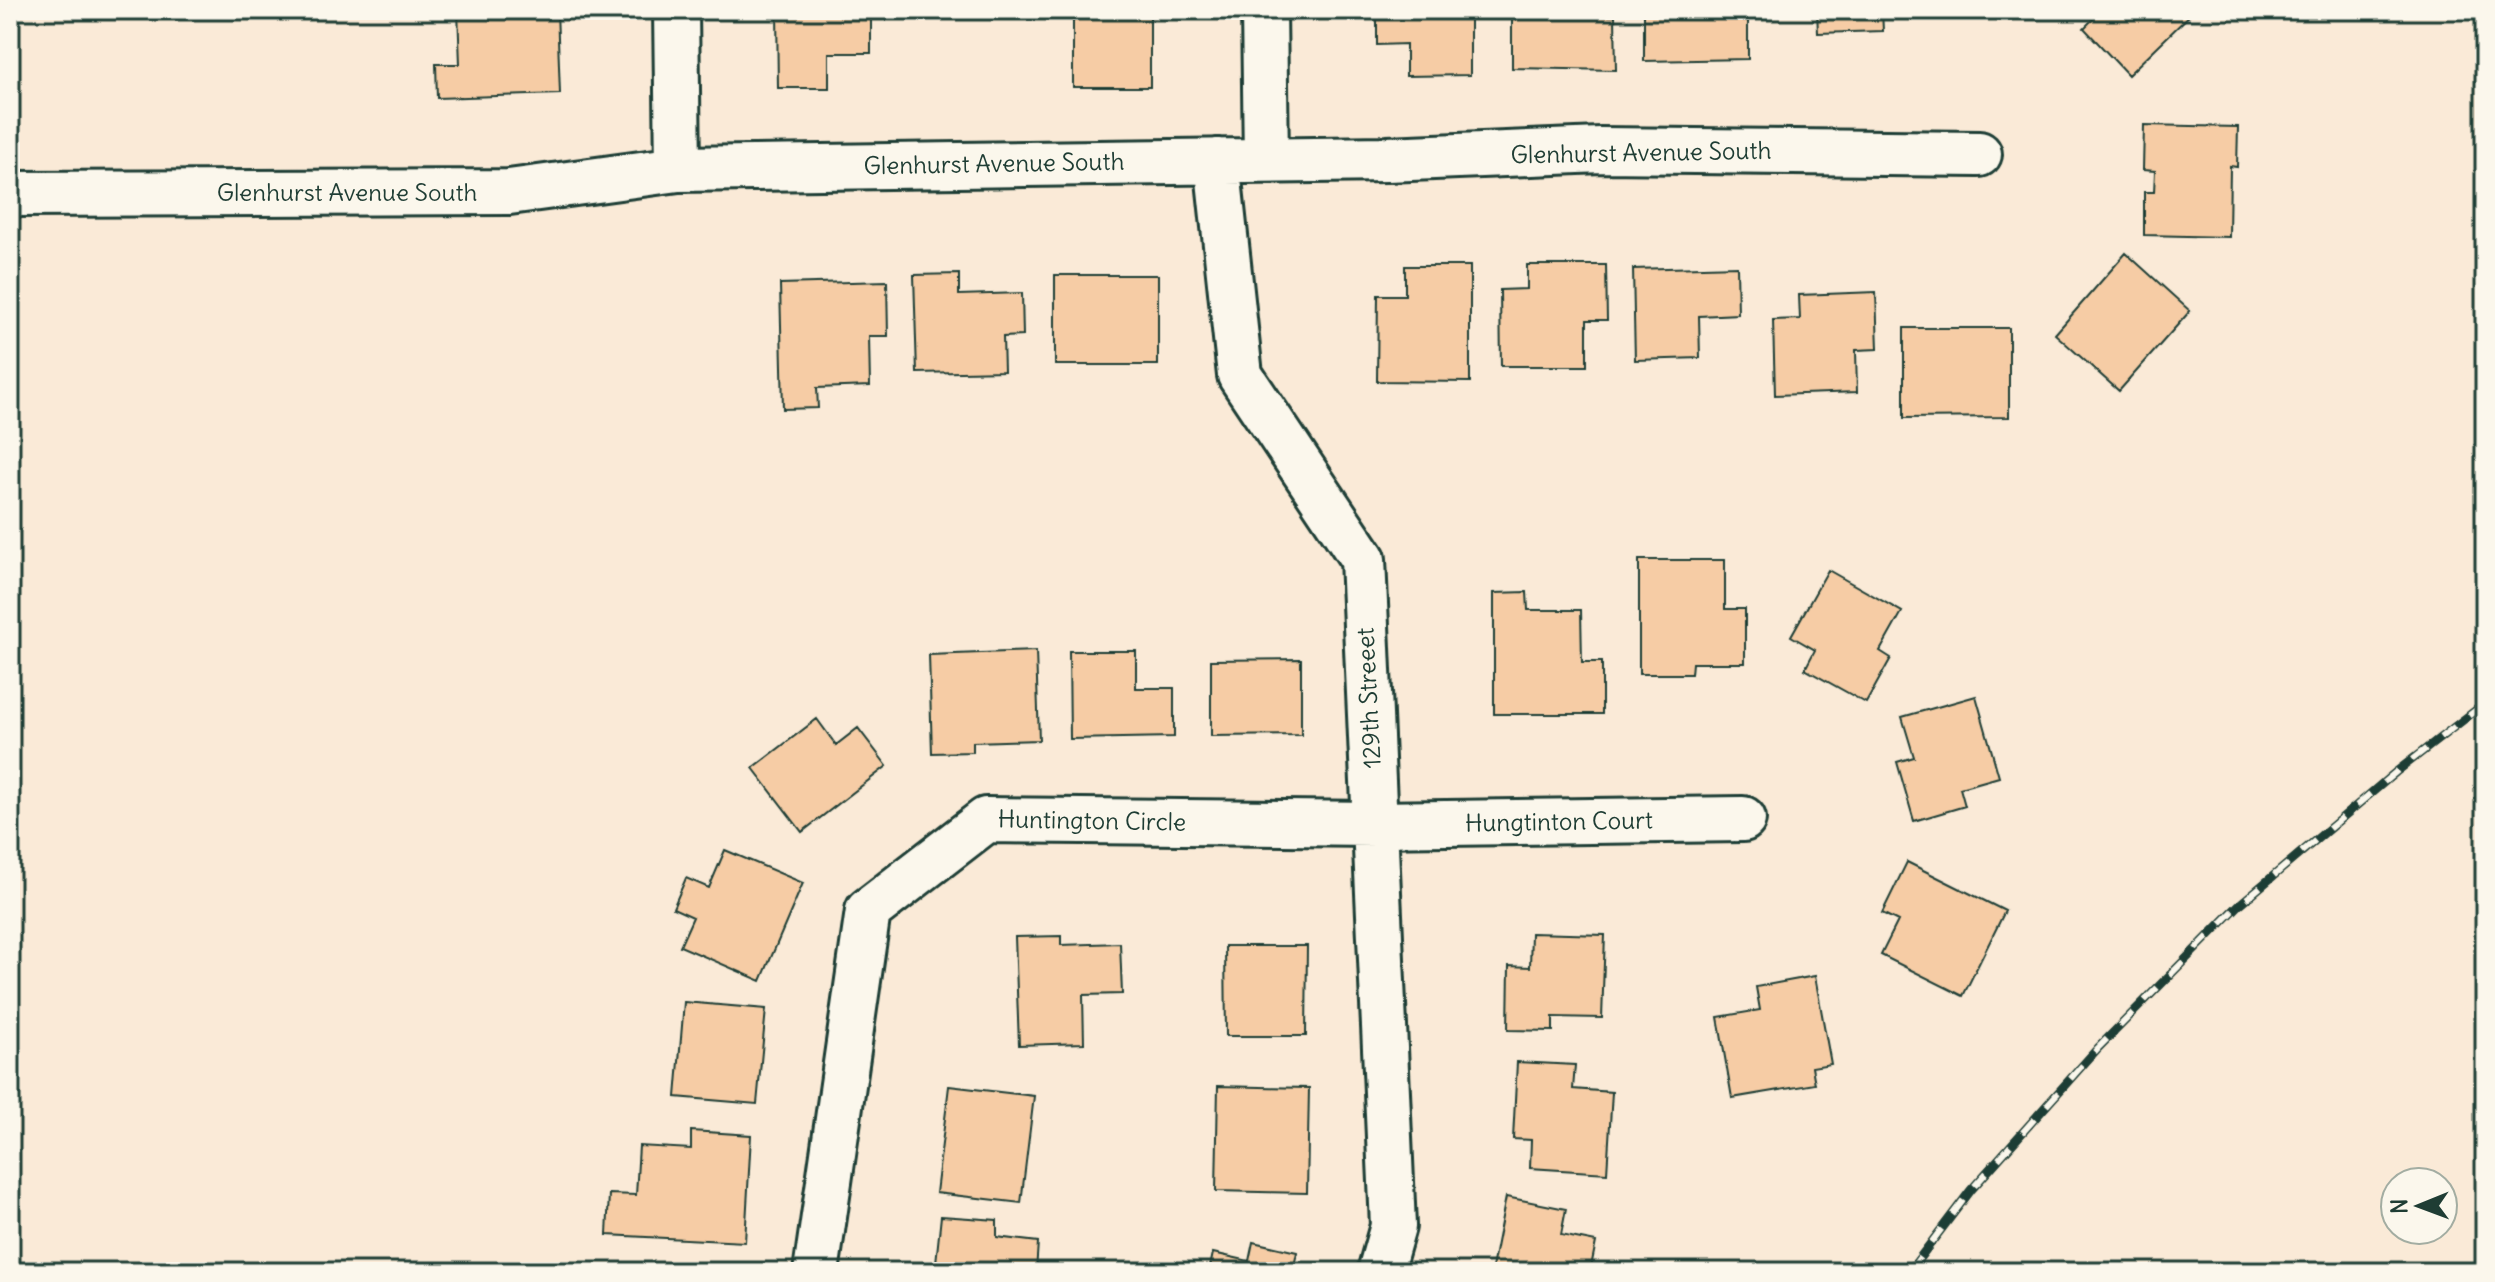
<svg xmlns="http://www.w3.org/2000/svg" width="2495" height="1282" font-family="Delius,sans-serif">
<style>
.building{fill:#f6cca5;stroke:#1f3d34;stroke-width:2}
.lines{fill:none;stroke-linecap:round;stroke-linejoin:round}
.minor-casing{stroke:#1f3d34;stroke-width:50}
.minor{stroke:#fbf7ec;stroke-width:44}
.rail-casing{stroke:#1f3d34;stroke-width:9}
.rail{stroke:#fbf7ec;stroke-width:6;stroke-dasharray:18;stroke-linecap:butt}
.labels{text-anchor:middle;stroke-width:7;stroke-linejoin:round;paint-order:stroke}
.street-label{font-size:24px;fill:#1f3d34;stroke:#fbf7ec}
</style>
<rect width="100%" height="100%" fill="#faead7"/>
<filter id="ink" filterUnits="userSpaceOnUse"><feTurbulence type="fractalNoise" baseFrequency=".0125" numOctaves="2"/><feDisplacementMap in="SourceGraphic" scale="16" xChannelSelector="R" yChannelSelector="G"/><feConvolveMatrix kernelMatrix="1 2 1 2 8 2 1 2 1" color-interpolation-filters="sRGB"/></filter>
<g filter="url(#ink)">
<path class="building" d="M557 10 560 94 437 98 436 64H460L458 11Z
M777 10H871V53H829V88H778Z
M1073 10H1155V17H1150V87H1073Z
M1377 10H1470V75L1406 76V44L1377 45Z
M1512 10H1577V16H1615L1616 70 1512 68Z
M1644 10H1748V59L1644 61Z
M1817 10H1882L1883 31 1818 33Z
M2102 10H2195L2128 75 2084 28Z
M2144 125 2238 127 2237 167 2230 166 2229 237 2144 235V192H2154L2155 171 2143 170Z
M2126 253 2190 311 2119 391 2055 334Z
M1527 265H1606L1607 320H1587V366H1501L1500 290 1527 289Z
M1405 266H1470V382L1377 381 1378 295H1405Z
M1737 266 1738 314 1699 316 1700 358 1635 360 1633 269Z
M959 274V295L1022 293 1023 336 1003 337 1004 371 917 373 914 275Z
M1055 275H1158V365H1055Z
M887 281 888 336H869L870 386 817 388 818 408 783 409 780 284Z
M1876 292 1878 349 1856 350 1857 392 1775 395 1773 320 1800 319 1799 295Z
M1904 328H2009V417L1904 418Z
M1639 560H1725V609H1745V663H1692L1691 674H1639Z
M1828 570 1902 612 1880 651 1891 658 1866 703 1805 669 1815 650 1791 636Z
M1527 592 1528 610H1581L1582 662H1602V714H1494V593Z
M1036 651 1039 740 973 742V752L932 753 929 655Z
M1069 651H1136V688H1174V737L1070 739Z
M1301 659V735L1211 736V660Z
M1976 696 1999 777 1960 788 1965 806 1914 821 1897 762 1914 757 1902 717Z
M817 719 836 745 858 728 887 766 802 832 753 768Z
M725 850 803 883 761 981 680 946 693 917 673 908 686 878 709 888Z
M1907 862 2005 911 1963 996 1881 955 1898 921 1882 913Z
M1531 933 1605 935 1602 1018 1553 1017V1031L1508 1030 1509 966 1530 967Z
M1061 936V945L1120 943 1122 994 1083 995 1084 1043 1019 1045 1015 937Z
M1225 946H1307L1306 1036H1226Z
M1815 976 1831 1064 1812 1067 1815 1084 1732 1098 1718 1017 1760 1010 1756 987Z
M684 1002 766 1009 757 1104 676 1097Z
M1517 1062 1575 1065 1573 1089 1612 1092 1607 1173 1530 1168 1531 1140 1513 1139Z
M949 1086 1034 1096 1021 1203 936 1193Z
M1218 1086 1309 1088 1307 1193 1216 1191Z
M691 1131 751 1135 745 1242 607 1235 609 1194 636 1195 639 1146 691 1149Z
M1506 1197 1566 1209 1561 1235 1596 1242 1590 1272H1511L1492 1268Z
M941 1216 997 1220V1237L1038 1242 1036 1272H935Z
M1253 1242 1297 1252 1293 1272H1209L1213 1253 1249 1261Z"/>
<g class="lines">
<g class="minor-casing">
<path id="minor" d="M676 10 678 169
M1264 10 1266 160
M1217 161 1240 375 1363 559 1393 1226 1380 1272
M10 194 509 192 678 169 1387 159 1601 150 1979 154
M816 1272 868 911 986 820 1375 824 1743 819"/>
</g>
<use href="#minor" class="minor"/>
<g class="rail-casing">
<path id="rail" d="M1909 1272 1971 1190 2098 1048 2239 905 2396 772 2485 703"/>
</g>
<use href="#rail" class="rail"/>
</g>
</g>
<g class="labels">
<g class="street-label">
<text transform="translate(1641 153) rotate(-1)" y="8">Glenhurst Avenue South</text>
<text transform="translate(994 164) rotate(-1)" y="8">Glenhurst Avenue South</text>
<text x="347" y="201">Glenhurst Avenue South</text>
<text transform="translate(1369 698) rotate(-93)" y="8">129th Streeet</text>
<text transform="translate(1092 821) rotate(1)" y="8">Huntington Circle</text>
<text transform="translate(1559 822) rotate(-1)" y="8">Hungtinton Court</text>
</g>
</g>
<rect width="2495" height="1282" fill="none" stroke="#fbf7ec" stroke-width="40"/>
<rect x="20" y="20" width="2455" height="1242" fill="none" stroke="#1f3d34" stroke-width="3" filter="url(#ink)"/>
<g transform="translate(2419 1206) rotate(269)"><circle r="38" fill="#fbf7ec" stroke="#a3ada2" stroke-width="2"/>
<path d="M0-6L14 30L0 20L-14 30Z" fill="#1f3d34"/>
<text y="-12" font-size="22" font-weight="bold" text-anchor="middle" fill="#1f3d34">N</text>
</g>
</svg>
